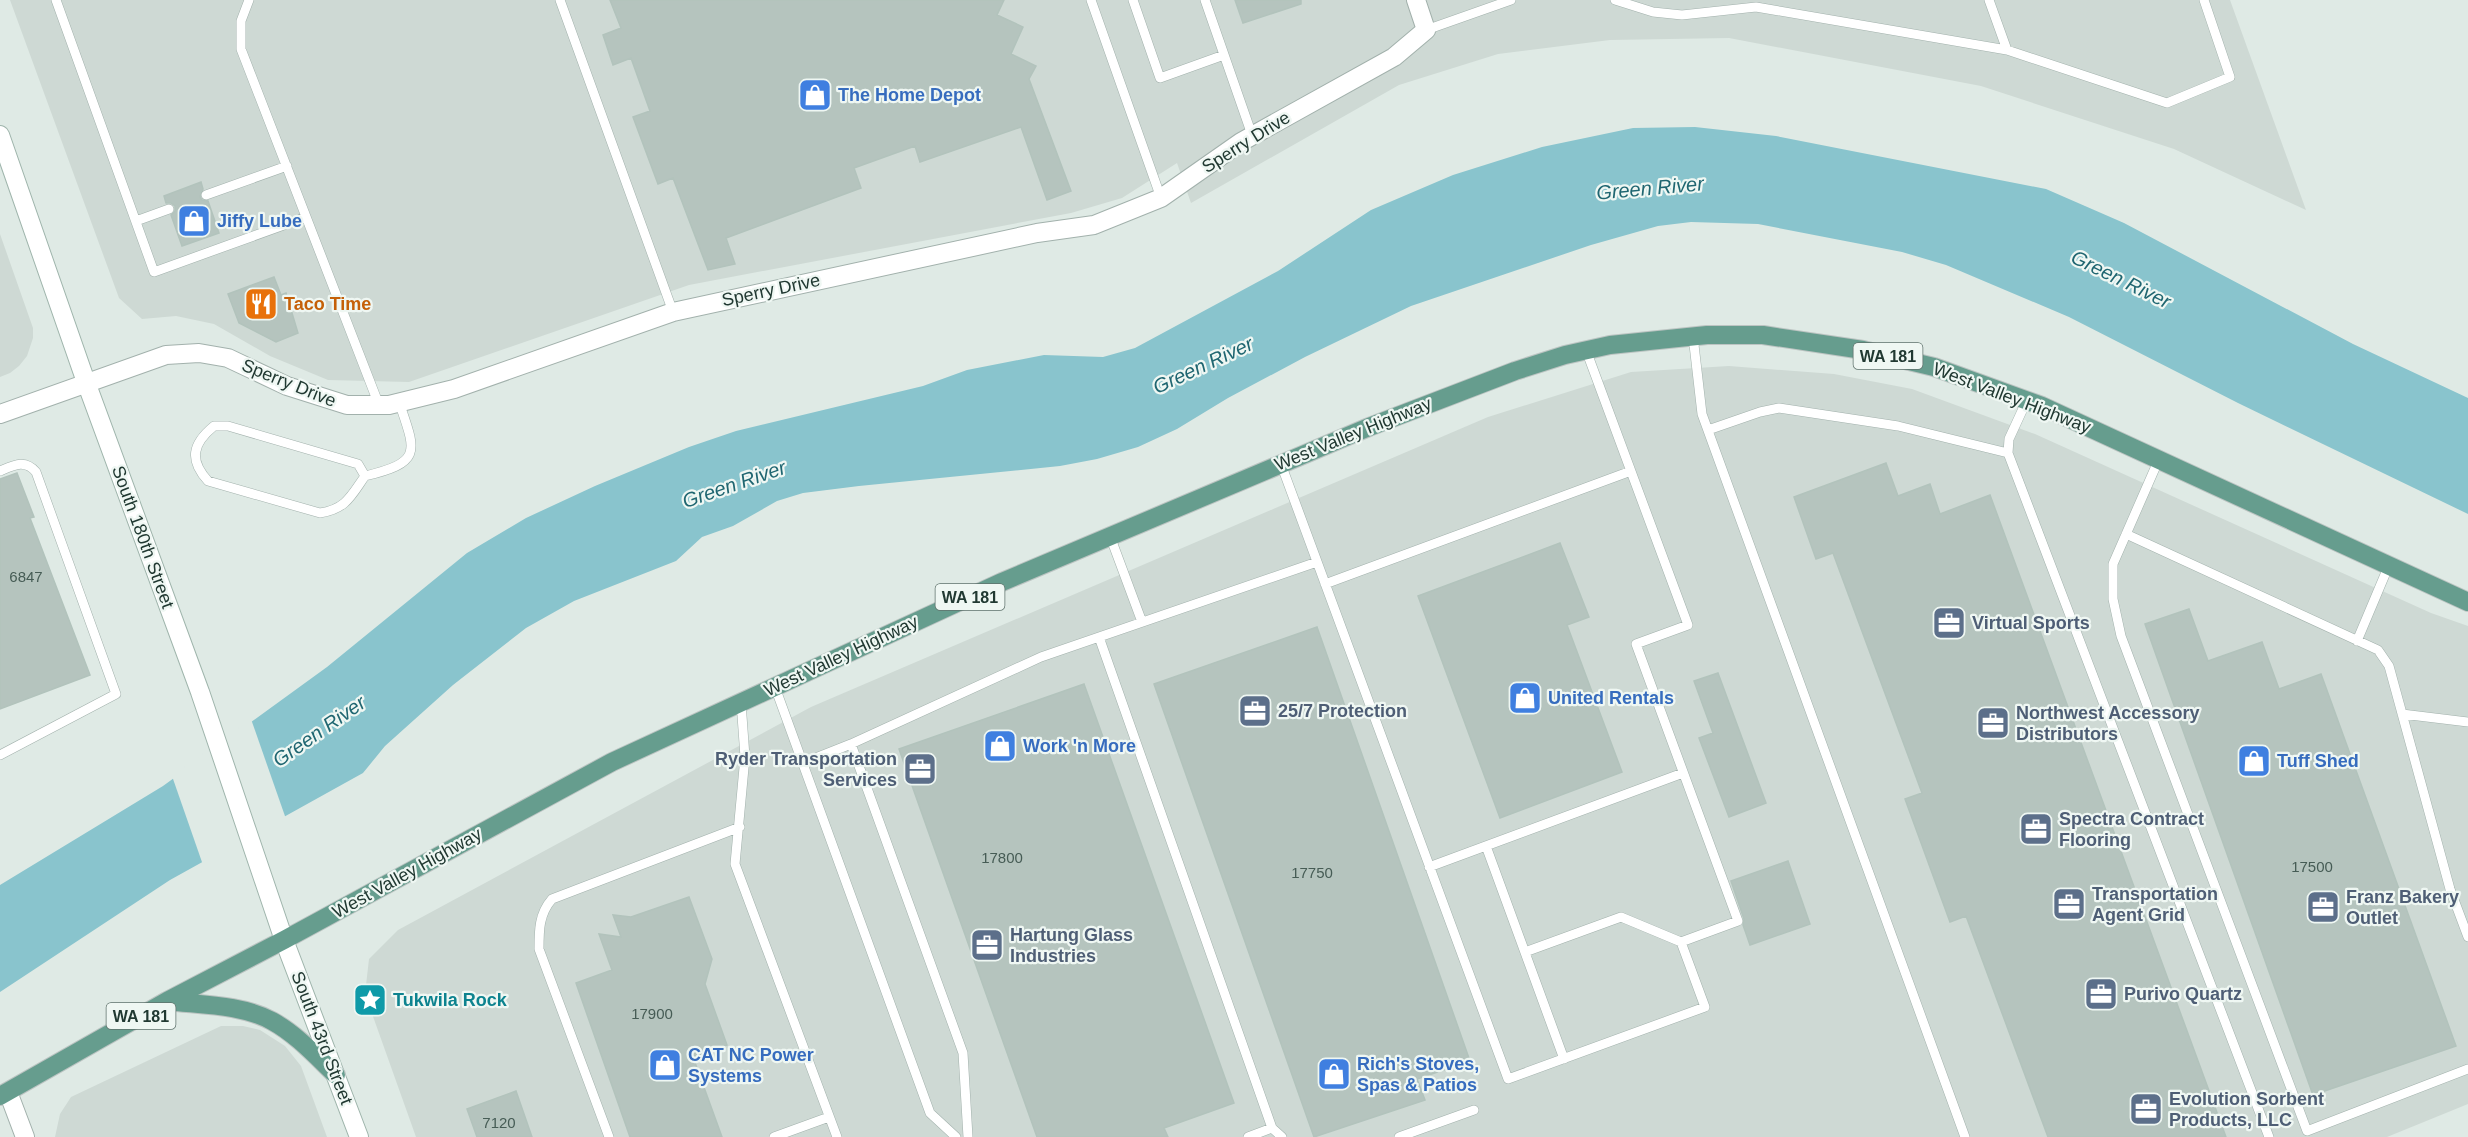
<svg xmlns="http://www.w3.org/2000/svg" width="2468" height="1137" font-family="Helvetica,sans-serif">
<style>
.built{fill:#ced9d4}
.water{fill:#89c4cd}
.pier{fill:#dfeae5}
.building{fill:#b5c4be;stroke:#b2c3bc;stroke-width:1.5}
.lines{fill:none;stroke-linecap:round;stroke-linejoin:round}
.lane-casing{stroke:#a2b1ac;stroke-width:10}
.street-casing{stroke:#a2b1ac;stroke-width:20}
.secondary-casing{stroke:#9fb5ac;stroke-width:20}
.primary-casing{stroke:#bcc4c2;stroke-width:20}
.lane{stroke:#fff;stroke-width:9}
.street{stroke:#fff;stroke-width:18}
.secondary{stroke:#fff;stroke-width:18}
.primary{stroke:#669d8e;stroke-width:18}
.labels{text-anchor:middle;stroke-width:4.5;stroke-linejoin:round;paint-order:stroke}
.number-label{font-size:15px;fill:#465c55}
.shield{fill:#eff7f3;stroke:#5f726c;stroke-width:1.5}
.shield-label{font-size:16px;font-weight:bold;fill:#213932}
.shop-label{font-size:18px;font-weight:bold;fill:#366cbe;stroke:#eff7f3;text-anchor:start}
.street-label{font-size:18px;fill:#213932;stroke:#eff7f3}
.food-label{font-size:18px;font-weight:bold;fill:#c56008;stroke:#eff7f3;text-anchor:start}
.service-label{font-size:18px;font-weight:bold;fill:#4e5e75;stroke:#eff7f3;text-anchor:start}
.culture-label{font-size:18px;font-weight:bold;fill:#0d838f;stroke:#eff7f3;text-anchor:start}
.water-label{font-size:20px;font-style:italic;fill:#1f6671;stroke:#eff7f3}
</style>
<rect width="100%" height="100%" fill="#dfeae5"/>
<path class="built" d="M10 0H2230L2306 210 2174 149 1981 86 1729 38 1610 40 1498 54 1399 85 1191 203 1177 163 1122 198 1071 213 689 285 409 382 328 380 270 356 214 324 176 316 142 319 119 298Z
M0 234 33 328V338L27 356 19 366 10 373 0 377Z
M1729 366 1834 374 1912 389 2035 434 2431 613 2468 626V1104L2387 1137H416L365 994 369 959 398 930 811 707 1488 417 1631 372Z
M221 1026H243L260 1030 285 1046 301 1066 327 1137H55L60 1114 71 1097Z"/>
<path class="water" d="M1695 127 1776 136 2046 189 2124 223 2353 344 2468 398V514L2238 403 2069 317 1946 265 1902 252 1758 224 1691 222 1658 226 1591 245 1411 306 1305 357 1228 398 1177 429 1138 447 1097 459 1060 466 859 486 803 493 777 501 733 526 702 537 676 561 574 601 526 628 453 685 385 746 363 773 170 880 0 992V885L163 786 327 667 467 553 526 518 595 486 689 447 736 431 923 386 967 370 1044 355 1103 357 1135 348 1278 271 1371 210 1453 175 1542 147 1633 128Z"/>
<path class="pier" d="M251 719 286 819 203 865 172 776Z"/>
<path class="building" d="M610 0H1004L997 15 1023 27 1011 54 1036 66 1029 79 1071 191 1047 200 1021 127 920 162 915 146 854 168 861 188 726 238 735 264 708 270 673 178 658 184 633 117 650 111 631 58 613 65 603 35 621 28Z
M1235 0H1301V4L1243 23Z
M201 182 203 189 200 197 202 200 208 201 219 233 182 246 171 215 175 211V206L171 203H166L164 196Z
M274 277 281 295 286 293 298 333 276 342 239 323 228 294Z
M1886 463 1898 496 1930 484 1940 514 1990 495 2226 1137H2048L1966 916 1950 922 1905 799 1922 793 1833 553 1816 559 1794 497Z
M17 473 34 517 30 518 90 675 0 709V479Z
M1560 543 1589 617 1567 625 1622 772 1500 818 1418 596Z
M2189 609 2208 661 2262 642 2279 689 2321 674 2456 1046 2313 1095 2145 624Z
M1317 627 1470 1061 1417 1079 1425 1100 1314 1137 1154 684Z
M1718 673 1766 803 1729 817 1699 738 1713 733 1694 681Z
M1084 684 1234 1103 1164 1128 1168 1137H1037L899 749Z
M1788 861 1810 924 1750 945 1743 925 1744 919 1731 881Z
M689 897 712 959 705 984 727 1045 693 1057 722 1137H630L576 983 612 970 599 934 621 937 613 915 631 917Z
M516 1091 532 1137H477L467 1109Z"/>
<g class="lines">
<g class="lane-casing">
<path id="lane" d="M56 0 154 272 306 217
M249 0 241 21V49L379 405
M560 0 673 312
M1091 0 1161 198
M1133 0 1160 78 1224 55
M1205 0 1252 135
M1615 0 1653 12 1682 15 1756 7 2007 50 2167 103 2230 77 2204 0
M1989 0 2007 50
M1426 30 1511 0
M206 195 287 166
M136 221 169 209
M1693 336 1702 414 1965 1137
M2027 400 2009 439 2008 453 2269 1137
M214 426H228L358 464 365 476C351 496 346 509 320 513L208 481C189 460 192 444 214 426Z
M1708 430 1760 412 1779 408 1898 426 2008 453
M2159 459 2113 564V599L2121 636 2307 1131 2468 1069
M1281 464 1508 1079 1705 1007 1681 942 1738 921 1636 644 1688 625 1586 350
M0 471C14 465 25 459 36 472L116 694 0 755
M365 476C423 462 416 452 399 402
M2126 534 2378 650 2389 666 2450 889 2468 937
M1110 536 1142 622
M1325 584 1631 471
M1099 637 1272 1128 1248 1137
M2357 641 2389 565
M775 687 930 1113 956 1137
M741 702 745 757 735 864 837 1137
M2402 714 2468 722
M851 744 963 1053 968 1137
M803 763 851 744 1041 657 1317 562
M1486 846 1564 1059
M1429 867 1683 773
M1525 952 1621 917 1681 942
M1272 1128 1282 1137
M609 1137 539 949C539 930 539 914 552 899L740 827
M774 1137 829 1117
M1399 1137 1474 1110"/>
</g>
<g class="street-casing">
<path id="street" d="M0 414 166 355 199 353 228 358 287 386 347 405H389L454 389 673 312 1037 233 1094 225 1161 198 1241 142 1394 57 1426 30 1416 0
M8 1092 25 1137"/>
</g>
<g class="secondary-casing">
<path id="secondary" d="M0 135 86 382 200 692 284 940 359 1137"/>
</g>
<g class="primary-casing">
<path id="primary" d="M167 1001C200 1005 241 1004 272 1021 296 1034 316 1056 336 1075
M0 1096 167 1001 284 940 612 762 1002 582 1369 427 1515 371 1565 355 1610 345 1707 335H1763L1863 350 1934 367 2042 406 2468 602"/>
</g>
<use href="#lane" class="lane"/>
<use href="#street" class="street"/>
<use href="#secondary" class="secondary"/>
<use href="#primary" class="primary"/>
</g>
<defs>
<g id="shop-square" transform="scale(1.725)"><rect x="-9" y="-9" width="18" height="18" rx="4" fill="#3f7fe0" stroke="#eff7f3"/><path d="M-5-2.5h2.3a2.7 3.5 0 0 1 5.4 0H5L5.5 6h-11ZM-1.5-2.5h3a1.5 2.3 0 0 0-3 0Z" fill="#fff"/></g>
<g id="restaurant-square" transform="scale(1.725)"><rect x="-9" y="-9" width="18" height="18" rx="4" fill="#e8710a" stroke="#eff7f3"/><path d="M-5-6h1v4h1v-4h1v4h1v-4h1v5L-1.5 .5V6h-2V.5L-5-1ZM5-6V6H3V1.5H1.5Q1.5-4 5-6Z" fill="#fff"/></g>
<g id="office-square" transform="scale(1.725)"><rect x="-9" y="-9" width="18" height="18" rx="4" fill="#5c6f8a" stroke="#eff7f3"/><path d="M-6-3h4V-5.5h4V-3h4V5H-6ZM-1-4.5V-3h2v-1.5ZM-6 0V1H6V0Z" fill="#fff"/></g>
<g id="sight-square" transform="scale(1.725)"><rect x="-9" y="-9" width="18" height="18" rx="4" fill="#0f9aa8" stroke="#eff7f3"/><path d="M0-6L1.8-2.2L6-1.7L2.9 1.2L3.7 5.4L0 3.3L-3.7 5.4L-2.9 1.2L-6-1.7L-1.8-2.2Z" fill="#fff"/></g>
</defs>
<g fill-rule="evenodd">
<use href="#shop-square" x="815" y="95"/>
<use href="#shop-square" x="194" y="221"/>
<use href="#restaurant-square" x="261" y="304"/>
<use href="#office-square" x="1949" y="623"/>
<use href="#shop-square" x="1525" y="698"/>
<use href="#office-square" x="1255" y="711"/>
<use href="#office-square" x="1993" y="723"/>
<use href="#shop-square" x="1000" y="746"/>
<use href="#shop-square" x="2254" y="761"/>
<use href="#office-square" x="920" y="769"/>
<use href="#office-square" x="2036" y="829"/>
<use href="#office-square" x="2069" y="904"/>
<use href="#office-square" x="2323" y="907"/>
<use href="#office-square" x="987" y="945"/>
<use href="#office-square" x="2101" y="994"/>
<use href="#sight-square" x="370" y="1000"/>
<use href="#shop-square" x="665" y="1065"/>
<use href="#shop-square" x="1334" y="1074"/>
<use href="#office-square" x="2146" y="1109"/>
</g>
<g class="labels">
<g class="number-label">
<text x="26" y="582">6847</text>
<text x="1002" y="863">17800</text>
<text x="2312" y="872">17500</text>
<text x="1312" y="878">17750</text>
<text x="652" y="1019">17900</text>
<text x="499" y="1128">7120</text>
</g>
<g class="shield">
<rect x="1853.5" y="343" width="69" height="26" rx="4.5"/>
<rect x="935.5" y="584" width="69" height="26" rx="4.5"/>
<rect x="106.5" y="1003" width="69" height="26" rx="4.5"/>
</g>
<g class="shield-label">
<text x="1888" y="362">WA 181</text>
<text x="970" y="603">WA 181</text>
<text x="141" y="1022">WA 181</text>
</g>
<g class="shop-label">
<text x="838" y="101">The Home Depot</text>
<text x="217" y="227">Jiffy Lube</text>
<text x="1548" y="704">United Rentals</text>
<text x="1023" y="752">Work 'n More</text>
<text x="2277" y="767">Tuff Shed</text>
<text x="688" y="1061">CAT NC Power<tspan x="688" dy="21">Systems</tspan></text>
<text x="1357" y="1070">Rich's Stoves,<tspan x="1357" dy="21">Spas &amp; Patios</tspan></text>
</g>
<g class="street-label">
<text transform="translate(1246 142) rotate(-32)" y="6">Sperry Drive</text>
<text transform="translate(771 290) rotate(-12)" y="6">Sperry Drive</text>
<text transform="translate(289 383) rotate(22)" y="6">Sperry Drive</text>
<text transform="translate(2012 398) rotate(21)" y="6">West Valley Highway</text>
<text transform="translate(1353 434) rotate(-22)" y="6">West Valley Highway</text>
<text transform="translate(143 537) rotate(70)" y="6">South 180th Street</text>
<text transform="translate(841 656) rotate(-25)" y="6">West Valley Highway</text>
<text transform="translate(407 873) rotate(-29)" y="6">West Valley Highway</text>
<text transform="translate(322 1038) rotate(69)" y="6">South 43rd Street</text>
</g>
<g class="food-label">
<text x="284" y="310">Taco Time</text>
</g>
<g class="service-label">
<text x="1972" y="629">Virtual Sports</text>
<text x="1278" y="717">25/7 Protection</text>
<text x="2016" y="719">Northwest Accessory<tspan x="2016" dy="21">Distributors</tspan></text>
<text x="897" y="765" text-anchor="end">Ryder Transportation<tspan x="897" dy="21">Services</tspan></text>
<text x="2059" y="825">Spectra Contract<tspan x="2059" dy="21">Flooring</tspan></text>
<text x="2092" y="900">Transportation<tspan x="2092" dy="21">Agent Grid</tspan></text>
<text x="2346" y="903">Franz Bakery<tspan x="2346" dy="21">Outlet</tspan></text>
<text x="1010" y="941">Hartung Glass<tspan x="1010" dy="21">Industries</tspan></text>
<text x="2124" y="1000">Purivo Quartz</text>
<text x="2169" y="1105">Evolution Sorbent<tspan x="2169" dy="21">Products, LLC</tspan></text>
</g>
<g class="culture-label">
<text x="393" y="1006">Tukwila Rock</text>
</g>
<g class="water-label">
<text transform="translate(1650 188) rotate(-5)" y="7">Green River</text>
<text transform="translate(2121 279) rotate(26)" y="7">Green River</text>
<text transform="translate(1203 365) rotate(-25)" y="7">Green River</text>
<text transform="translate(734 484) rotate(-19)" y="7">Green River</text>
<text transform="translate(319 731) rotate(-35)" y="7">Green River</text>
</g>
</g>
</svg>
